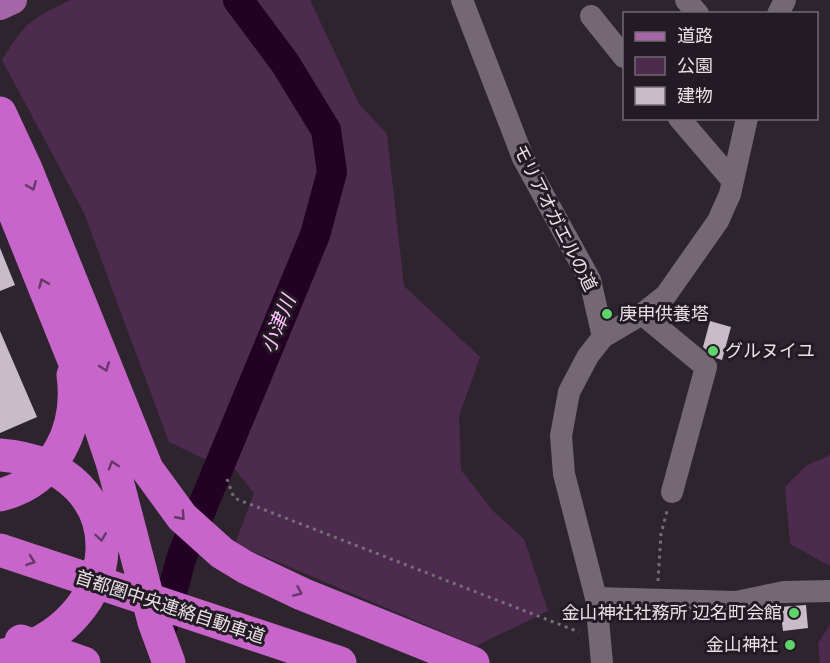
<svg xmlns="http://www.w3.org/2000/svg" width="830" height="663" font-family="'Public Sans','Noto Sans JP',sans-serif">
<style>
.green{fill:#4d2b4e}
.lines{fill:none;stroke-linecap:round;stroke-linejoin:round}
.river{stroke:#220124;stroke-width:30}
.building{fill:#c9bcc9}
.path{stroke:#766e76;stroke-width:3;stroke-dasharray:3 4.5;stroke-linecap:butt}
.minor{stroke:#736873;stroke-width:22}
.major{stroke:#a566a8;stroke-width:28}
.highway{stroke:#c765cb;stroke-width:33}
.oneway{stroke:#653867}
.poi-dot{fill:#5ed56c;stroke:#241a24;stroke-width:2}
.labels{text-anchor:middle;stroke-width:6;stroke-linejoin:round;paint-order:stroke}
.street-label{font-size:18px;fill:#e8e2e8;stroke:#241a24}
.poi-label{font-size:18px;fill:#e8e2e8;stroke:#241a24;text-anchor:start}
.water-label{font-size:20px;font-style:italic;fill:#fec2ff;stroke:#241a24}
</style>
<rect width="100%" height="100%" fill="#2e242e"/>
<path class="green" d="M71 0H310L359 104 387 134 404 286 480 357 459 416 461 470 493 511 524 539 548 611 476 646 235 544 254 493 231 464 202 458 169 442 84 213 2 60C27 21 29 20 71 0Z
M830 455V566L790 544 785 487 806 466Z
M830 625V663H820L818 643Z"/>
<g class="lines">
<path class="river" d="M162 628 182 556 315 235 332 172 326 130 285 63 238 0"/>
</g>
<path class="building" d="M0 248 15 285 0 291Z
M710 321 731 327 722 360 716 358 703 347Z
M0 331 37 417 0 433Z
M806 605 808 628 783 631 780 607Z"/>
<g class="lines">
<path class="path" d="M227 479 234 498 579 632
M658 581 661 534 667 511"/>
<path class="minor" d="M462 0 523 158 590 280 603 337
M686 0 698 14
M778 14 785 0
M591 16 624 57
M679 118 733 181
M642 314 706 367 672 492
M596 598 736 602 784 592 830 591
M602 663 596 598 564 474 561 436 569 392 588 356 603 337 642 314 666 295 718 221 730 194 747 118"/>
<path class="major" d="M0 6 13 0"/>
<path class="highway" d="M0 113 26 169 147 469 182 517 222 553 245 567 302 594 473 663
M0 163 10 202 98 420 113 465 154 622 169 663
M0 455C142 466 130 629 0 656
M0 495C56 481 80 428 73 375
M0 550 340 663
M21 641 84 663"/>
</g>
<defs><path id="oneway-chevron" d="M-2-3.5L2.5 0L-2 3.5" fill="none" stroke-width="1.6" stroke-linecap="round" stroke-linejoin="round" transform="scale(1.5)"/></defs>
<g class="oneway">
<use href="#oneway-chevron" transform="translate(32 186) rotate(68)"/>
<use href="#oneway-chevron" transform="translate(43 283) rotate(-113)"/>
<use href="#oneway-chevron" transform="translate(105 367) rotate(70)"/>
<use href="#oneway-chevron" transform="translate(113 465) rotate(-107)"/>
<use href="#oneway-chevron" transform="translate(181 516) rotate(48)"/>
<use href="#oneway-chevron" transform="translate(101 537) rotate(82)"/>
<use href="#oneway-chevron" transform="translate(31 561) rotate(19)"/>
<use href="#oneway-chevron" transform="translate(298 592) rotate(24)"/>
</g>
<g class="poi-dot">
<circle cx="607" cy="314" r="6"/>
<circle cx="713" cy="351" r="6"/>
<circle cx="794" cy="613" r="6"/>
<circle cx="790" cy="645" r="6"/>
</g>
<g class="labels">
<g class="street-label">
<text transform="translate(555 218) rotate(63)" y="6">モリアオガエルの道</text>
<text transform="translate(170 607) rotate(18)" y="6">首都圏中央連絡自動車道</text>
</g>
<g class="poi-label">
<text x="619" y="320">庚申供養塔</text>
<text x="725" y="357">グルヌイユ</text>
<text x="782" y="619" text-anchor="end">金山神社社務所 辺名町会館</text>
<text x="778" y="651" text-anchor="end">金山神社</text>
</g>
<g class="water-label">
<text transform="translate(278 324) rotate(-68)" y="7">小津川</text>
</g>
</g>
<rect x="623" y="12" width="195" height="108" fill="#241a24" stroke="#726a72" stroke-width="1.5"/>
<rect x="635" y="32" width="30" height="9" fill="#a566a8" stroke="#726a72" stroke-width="1.5"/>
<text x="677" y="42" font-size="18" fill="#e8e2e8">道路</text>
<rect x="635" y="57" width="30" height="18" fill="#4d2b4e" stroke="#726a72" stroke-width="1.5"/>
<text x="677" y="72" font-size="18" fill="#e8e2e8">公園</text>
<rect x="635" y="87" width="30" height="18" fill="#c9bcc9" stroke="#726a72" stroke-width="1.5"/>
<text x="677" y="102" font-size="18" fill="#e8e2e8">建物</text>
</svg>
